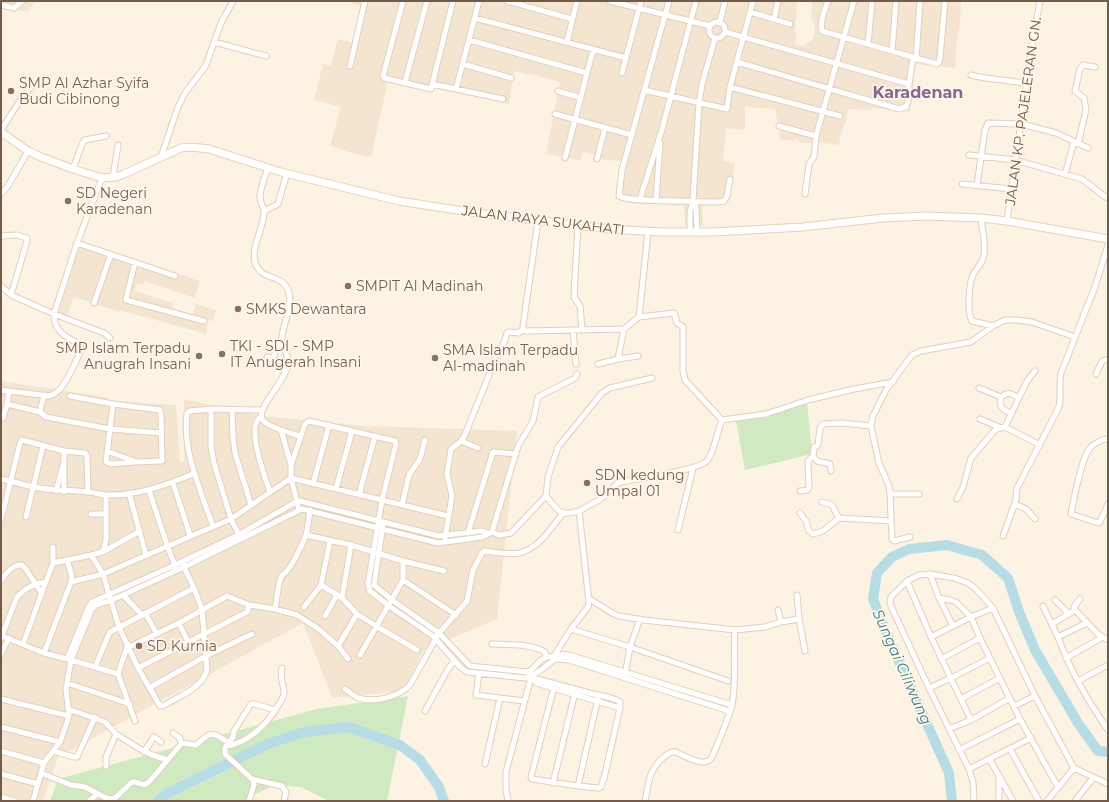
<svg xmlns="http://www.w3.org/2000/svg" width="1109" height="802" font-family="Montserrat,sans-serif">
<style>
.residential{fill:#f4e5d0}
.green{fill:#cfeac0}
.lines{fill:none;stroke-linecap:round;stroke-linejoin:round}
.river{stroke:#b6dde6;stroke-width:10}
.minor-casing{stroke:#e0cfbd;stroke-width:7}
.secondary-casing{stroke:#e5d1bb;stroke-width:9}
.minor{stroke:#fff;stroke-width:5}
.secondary{stroke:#fff;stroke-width:7}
.education-dot{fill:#8d6e63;stroke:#fff7e8;stroke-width:1.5}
.labels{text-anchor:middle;stroke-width:3.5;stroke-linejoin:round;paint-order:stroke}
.education-label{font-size:14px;fill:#785e54;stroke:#fff7e8;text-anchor:start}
.street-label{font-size:14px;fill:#745a48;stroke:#fff7e8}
.water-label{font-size:15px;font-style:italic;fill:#417987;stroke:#fff7e8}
.quarter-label{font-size:16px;font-weight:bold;fill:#886497;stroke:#fff7e8}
</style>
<rect width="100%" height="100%" fill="#fcf3e2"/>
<path class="residential" d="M1 1H36L27 12 10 8 1 4Z
M345 1H791L797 3 795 34 797 35 795 44 804 46 812 40 815 31V25L811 19 812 1H961L960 23 956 47 955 68 916 64 910 112 873 108 871 110 848 109 846 122 840 136 839 145 824 143H801L798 142 799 140 795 139 794 141 779 139 780 132 775 109 758 108 745 106V130L726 128 723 161 735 163 730 200 728 202 702 203 703 226H685L684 205 627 203V200L618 199 621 161 593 159 594 155 583 152 581 159 578 160 546 154 560 82 533 75 514 71 509 104 389 77 371 157 356 154 330 146 341 107 314 100 323 64 331 66 338 39 352 43 362 6Z
M80 243 200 281 195 298 144 281 143 285 137 284 135 291 173 303 172 311 192 316 196 304 216 310 213 321 208 320 206 334 120 310 119 312 74 297 67 317 58 313Z
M1 381 109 398V400L127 402 176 405 180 463 184 461V399L261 416 367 426 517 431 497 619 424 650 403 691 332 698 303 623 58 757 43 801H1Z"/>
<path class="green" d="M807 402 812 454 745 470 736 421 755 418Z
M408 696 387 801H329L301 787 276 785 255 794 251 801H50L58 779 317 709Z"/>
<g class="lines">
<path class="river" d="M158 801 170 792 268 744 304 732 349 727 400 745 420 760 439 787 444 801
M952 801 949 773 885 630 873 599 877 573 892 557 909 549 947 545 982 555 1008 578 1019 612 1035 650 1078 723 1098 751 1108 752"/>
<g class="minor-casing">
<path id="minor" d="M403 1 383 76 384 78 431 89 453 1
M507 1 572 19
M610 1 710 26
M669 1 622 170 619 196C626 202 703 201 718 202L724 201 727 196 730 179
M828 1C825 9 819 23 822 31L937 64 939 62 940 58 945 1
M1 5 14 8 22 1
M750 12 790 24
M475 18 626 58
M774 19 778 1
M709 30a8 8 0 1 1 16 0a8 8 0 1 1-16 0Z
M720 22 725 1
M725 32 909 84 913 58
M469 40 587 73
M214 42 266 56
M567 42 577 1
M868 44 872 1
M892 51 896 1
M916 59 920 1
M737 62 899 109 906 107 908 101 909 84
M463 64 511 78
M350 66 365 1
M622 73 641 1
M971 75 985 78 1026 83
M405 82 427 1
M432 84 503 99
M730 87 840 116
M456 89 479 1
M644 90 727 109 730 87 753 1
M558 91 581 98
M555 114 632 135
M779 126 816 136
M1 130 21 99 32 86
M1078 144 1086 110 1084 98 1075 91 1080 69 1083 65 1095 67
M969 155 1015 160 1082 179 1104 196 1108 198
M161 157 178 107 185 93 201 72 206 65 221 23 233 1
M565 158 593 50
M597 159 605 128
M268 168C265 177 260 188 260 197 260 203 264 207 264 212 264 229 249 249 256 265 262 279 277 275 285 285 297 299 283 322 282 337 281 347 289 353 288 363 287 380 256 408 262 419 265 426 293 434 300 436
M73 169 83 142 85 140 106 136
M1065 174 1074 142
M113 177 118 145
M962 184 1011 189
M977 185 985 130 988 123 1021 124 1045 130 1056 133 1088 148
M1 194 8 186 28 151
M805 194 809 164 814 157 816 136 854 1
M640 199 661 133 696 1
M656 200 660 143
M693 200 696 207 697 233
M264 211 278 204 287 173
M981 218C982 230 986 243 984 255 983 264 975 269 972 277 969 287 967 312 972 321L993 326
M538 221 523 326V329L526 331 624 329 639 317 674 313 677 323 683 327V371L685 380 722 420C718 430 713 455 707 461 698 470 637 479 621 482L617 484 601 499 579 511 589 602 588 607 571 629 554 656 555 659
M1007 221 1030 58 1040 1
M578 225 574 297 580 306 582 329
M690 233V212L693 200 699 103 702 84 715 38
M1 236 17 235 27 238V241L11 295
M77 243 175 276
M135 262 126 299V300L204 321
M1 286 11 295 54 314 104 333 110 338
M94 303 111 254
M639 317 648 232
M624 329 618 359 638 356
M573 330 576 364
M267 357 272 358 274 356 278 345H283
M598 364 618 359
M1096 374 1102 361 1108 359
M979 388 1001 397C998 407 1003 410 1011 413
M1 390 49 396C64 393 73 366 80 353L81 347 80 345C66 336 54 333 54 314L77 243 102 178
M9 391 7 404 40 412
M44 395 40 412 46 417 110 429 162 433
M70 396 113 404
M1001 397C1009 391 1011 394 1019 398
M113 404 160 410 161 415 162 461 135 462 111 464 106 462Z
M211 409V447L214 463 231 519 240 537
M232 410 233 436 235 453 251 505
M261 417C245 425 265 478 270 492
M3 418 7 404
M980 419 999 427
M722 420 766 414 808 400 854 389 893 382
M1005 427 1027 381 1035 371
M281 430 291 465V478L299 510
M1108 439C1102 439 1093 444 1089 449 1081 461 1074 498 1071 514L1098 523 1100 522 1108 504
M461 441 478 448
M64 451V492
M107 451 134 461
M813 456 817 461 830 464 831 471
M291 465 305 424 309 421 395 441 396 444 382 500 368 584 370 591 389 606 433 636 460 667 467 672 526 678C537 675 546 666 555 659
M1 479C12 481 23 485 34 487 52 491 69 490 88 492 94 492 100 495 106 495 137 496 167 485 195 473
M173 483 190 535
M313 484 329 425
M336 489 352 431
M149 490 167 545 176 568
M56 491 63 465
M800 491 807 490 809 488 808 461 813 456 814 447 818 445 820 428 823 424 841 423 871 426
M129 493 146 555
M890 494H919
M359 495 375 436
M546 496C559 511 559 517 579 511
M957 499 963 487 971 458 996 429 1005 427 1040 445
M822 502 832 505 839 518
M1015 504 1026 509 1035 519
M402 505 409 475 420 459 425 440
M800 513 806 521 809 531 813 534 823 531 839 518 891 521
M91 514H105
M26 517 43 446
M1 520 20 443 22 440 64 451 85 453 87 456 88 492
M383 525 374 585 392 600 439 633 470 666 527 672C534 670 536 664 541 660 546 656 563 654 569 655L732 705
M213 527C201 490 182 452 187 413L190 411 211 409 262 410
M678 530 693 468
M492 532 499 535 511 533 546 496 548 477 558 447 602 393 610 388 652 378
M468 533 493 452 516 454
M306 535 351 545 403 561 444 571
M1003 536 1016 500 1017 488 1059 407C1062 396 1058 385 1061 373L1095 287 1108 245
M910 537 894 541 892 539 890 494 889 486 879 463 871 426 873 416 886 390 912 355 921 351 971 342 993 326 1005 320H1017L1032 322 1075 337
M445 538 452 496 447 474 451 449 459 443 464 437 489 375 497 352 504 343 507 333 509 332 519 333 523 329
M103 552 106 539V495
M91 555 103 552 140 531
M53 563 91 555 103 574 119 627 138 668 160 706H163C177 697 204 688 207 669L202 610 194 588 183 565
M930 574 939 598 953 626
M403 580 456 615
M1 581C5 574 13 564 22 565L25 568 42 594
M907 581 931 637 971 720
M71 582 103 574 231 519 291 478 448 516
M321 585 342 598 357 614 376 626 417 650
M123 595 142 615
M797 595 799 619 805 651
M342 598 351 545
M939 598 950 600 956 602 971 617 980 638 1020 719 1058 787
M590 599 612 613 619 616 644 620 735 630
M1080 599 1074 607 1075 610 1098 634 1108 640
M1055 600 1069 614
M1043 606 1058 637
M304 607 321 585 330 541
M275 609 297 615 320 630 338 646 348 659
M778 610 781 622
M145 613 157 634
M325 616 337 595
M179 623 188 642
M1087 623 1058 637C1070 671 1088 701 1108 730
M1052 624 1075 610
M571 629 630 647 728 681
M2 636 44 653 71 660 66 689 69 716 60 742 44 763 33 801
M931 637 971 617 993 608
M1 638 17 597C25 588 34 583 46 582
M23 644 53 563V547
M128 644 118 674 71 660 92 609 96 605 112 600 184 567 302 509 438 543 482 537 492 532 518 446 533 421 538 397 575 378 577 374
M492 644C508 645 530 643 545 652L546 657
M338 646 357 614
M129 647 179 623 227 596 249 605 275 609 279 584 282 575C290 572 303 543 306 535 308 527 309 518 310 510
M44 653 71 582 72 576 67 560
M1 654 9 638
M360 655 403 580V561
M1066 658 1103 637
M67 659 89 606 92 602 175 565 238 535 296 502 300 501 439 536 481 531 488 533
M555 659 569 660 729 711
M941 659 980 638
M95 667 110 632 194 588
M138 668 247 612 249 605
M118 674 135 721
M479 674 476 695 524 701
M625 675 630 647 640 619
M533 679 536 683 620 708
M535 680 537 679C556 684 574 689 593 694 602 696 613 697 620 702V708L604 778 601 787 599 788 578 786 532 779 531 777 555 683
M1078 681 1108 665
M67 683 130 704
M149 688 206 656 252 634
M929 688 951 678 990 658
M345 689C349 692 354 696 358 698 375 703 398 697 410 685L439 633 467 601 473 570 482 553 484 551C495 552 507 555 519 553 539 549 551 528 563 513
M1 699 69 716
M961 699 1000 678
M1014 706 1035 696
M68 709 105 722 116 734 140 749 152 755 168 760
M425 711 448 669 454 661
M1 727 60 742
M949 729 971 720 1010 698
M173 733 180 738 181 744
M229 743 233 737 234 731 251 704H255L275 710
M226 746C248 744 269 722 279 704 281 701 284 696 284 693 284 684 279 677 282 668
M1010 749 1039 801
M959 750 1020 719
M1 751 44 763
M53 751 74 757H77L95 717
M144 752 154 737 161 742
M990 760 1013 801
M485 764 500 698
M106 766V757L116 734
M969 769 1031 738
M41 773 71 785 85 787 106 798 114 799 132 782H135L144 785 149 782 182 743 196 745C212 731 211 731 229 743L225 748V754L253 780 254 785 249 801
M1 774 38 784
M999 778V801
M252 779 282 786 286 792 284 801
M553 783 575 693
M578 786 598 698
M1 797 15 801
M89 801 98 794
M508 801 506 789V772L531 677
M645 801C649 781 649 769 665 756 669 753 671 751 676 752 685 756 706 769 712 757 719 740 727 723 732 705 737 681 733 654 735 630L765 627 781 622 799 619
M974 801 973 782 969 769 929 688 890 604 891 597 907 581 919 575 930 574 954 578 968 583 976 589 993 608 1035 696 1074 768 1108 784
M1047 801 1074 768
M1075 801 1093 778"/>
</g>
<g class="secondary-casing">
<path id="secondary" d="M1 132 28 151 41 157 73 169 102 178 116 177 124 174 181 148C190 146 199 148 209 149L281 172 399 201 476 213 608 229 662 232H712L803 227 883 218 925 216 981 218 1007 221 1108 239"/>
</g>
<use href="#minor" class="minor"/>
<use href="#secondary" class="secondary"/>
</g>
<g class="education-dot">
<circle cx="11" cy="91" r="4"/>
<circle cx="68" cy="201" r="4"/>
<circle cx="348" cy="286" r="4"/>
<circle cx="238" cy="309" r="4"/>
<circle cx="222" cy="354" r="4"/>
<circle cx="199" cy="356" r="4"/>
<circle cx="435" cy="358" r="4"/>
<circle cx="587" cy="483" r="4"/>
<circle cx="139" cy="646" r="4"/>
</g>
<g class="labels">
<g class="education-label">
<text x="19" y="88">SMP Al Azhar Syifa<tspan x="19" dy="16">Budi Cibinong</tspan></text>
<text x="76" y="198">SD Negeri<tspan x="76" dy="16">Karadenan</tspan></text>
<text x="356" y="291">SMPIT Al Madinah</text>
<text x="246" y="314">SMKS Dewantara</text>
<text x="230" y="351">TKI - SDI - SMP<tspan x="230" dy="16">IT Anugerah Insani</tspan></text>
<text x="191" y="353" text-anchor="end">SMP Islam Terpadu<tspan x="191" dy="16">Anugrah Insani</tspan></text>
<text x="443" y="355">SMA Islam Terpadu<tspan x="443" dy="16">Al-madinah</tspan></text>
<text x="595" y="480">SDN kedung<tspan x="595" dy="16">Umpal 01</tspan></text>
<text x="147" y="651">SD Kurnia</text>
</g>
<g class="street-label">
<text transform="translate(1023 111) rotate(-82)" y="5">JALAN KP. PAJELERAN GN.</text>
<text transform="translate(543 220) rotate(7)" y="5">JALAN RAYA SUKAHATI</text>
</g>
<g class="water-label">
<text transform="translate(902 667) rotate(66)" y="5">Sungai Ciliwung</text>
</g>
<g class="quarter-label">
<text x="918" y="98">Karadenan</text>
</g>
</g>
<rect width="1109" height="802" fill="none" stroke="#745a48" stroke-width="4"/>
</svg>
